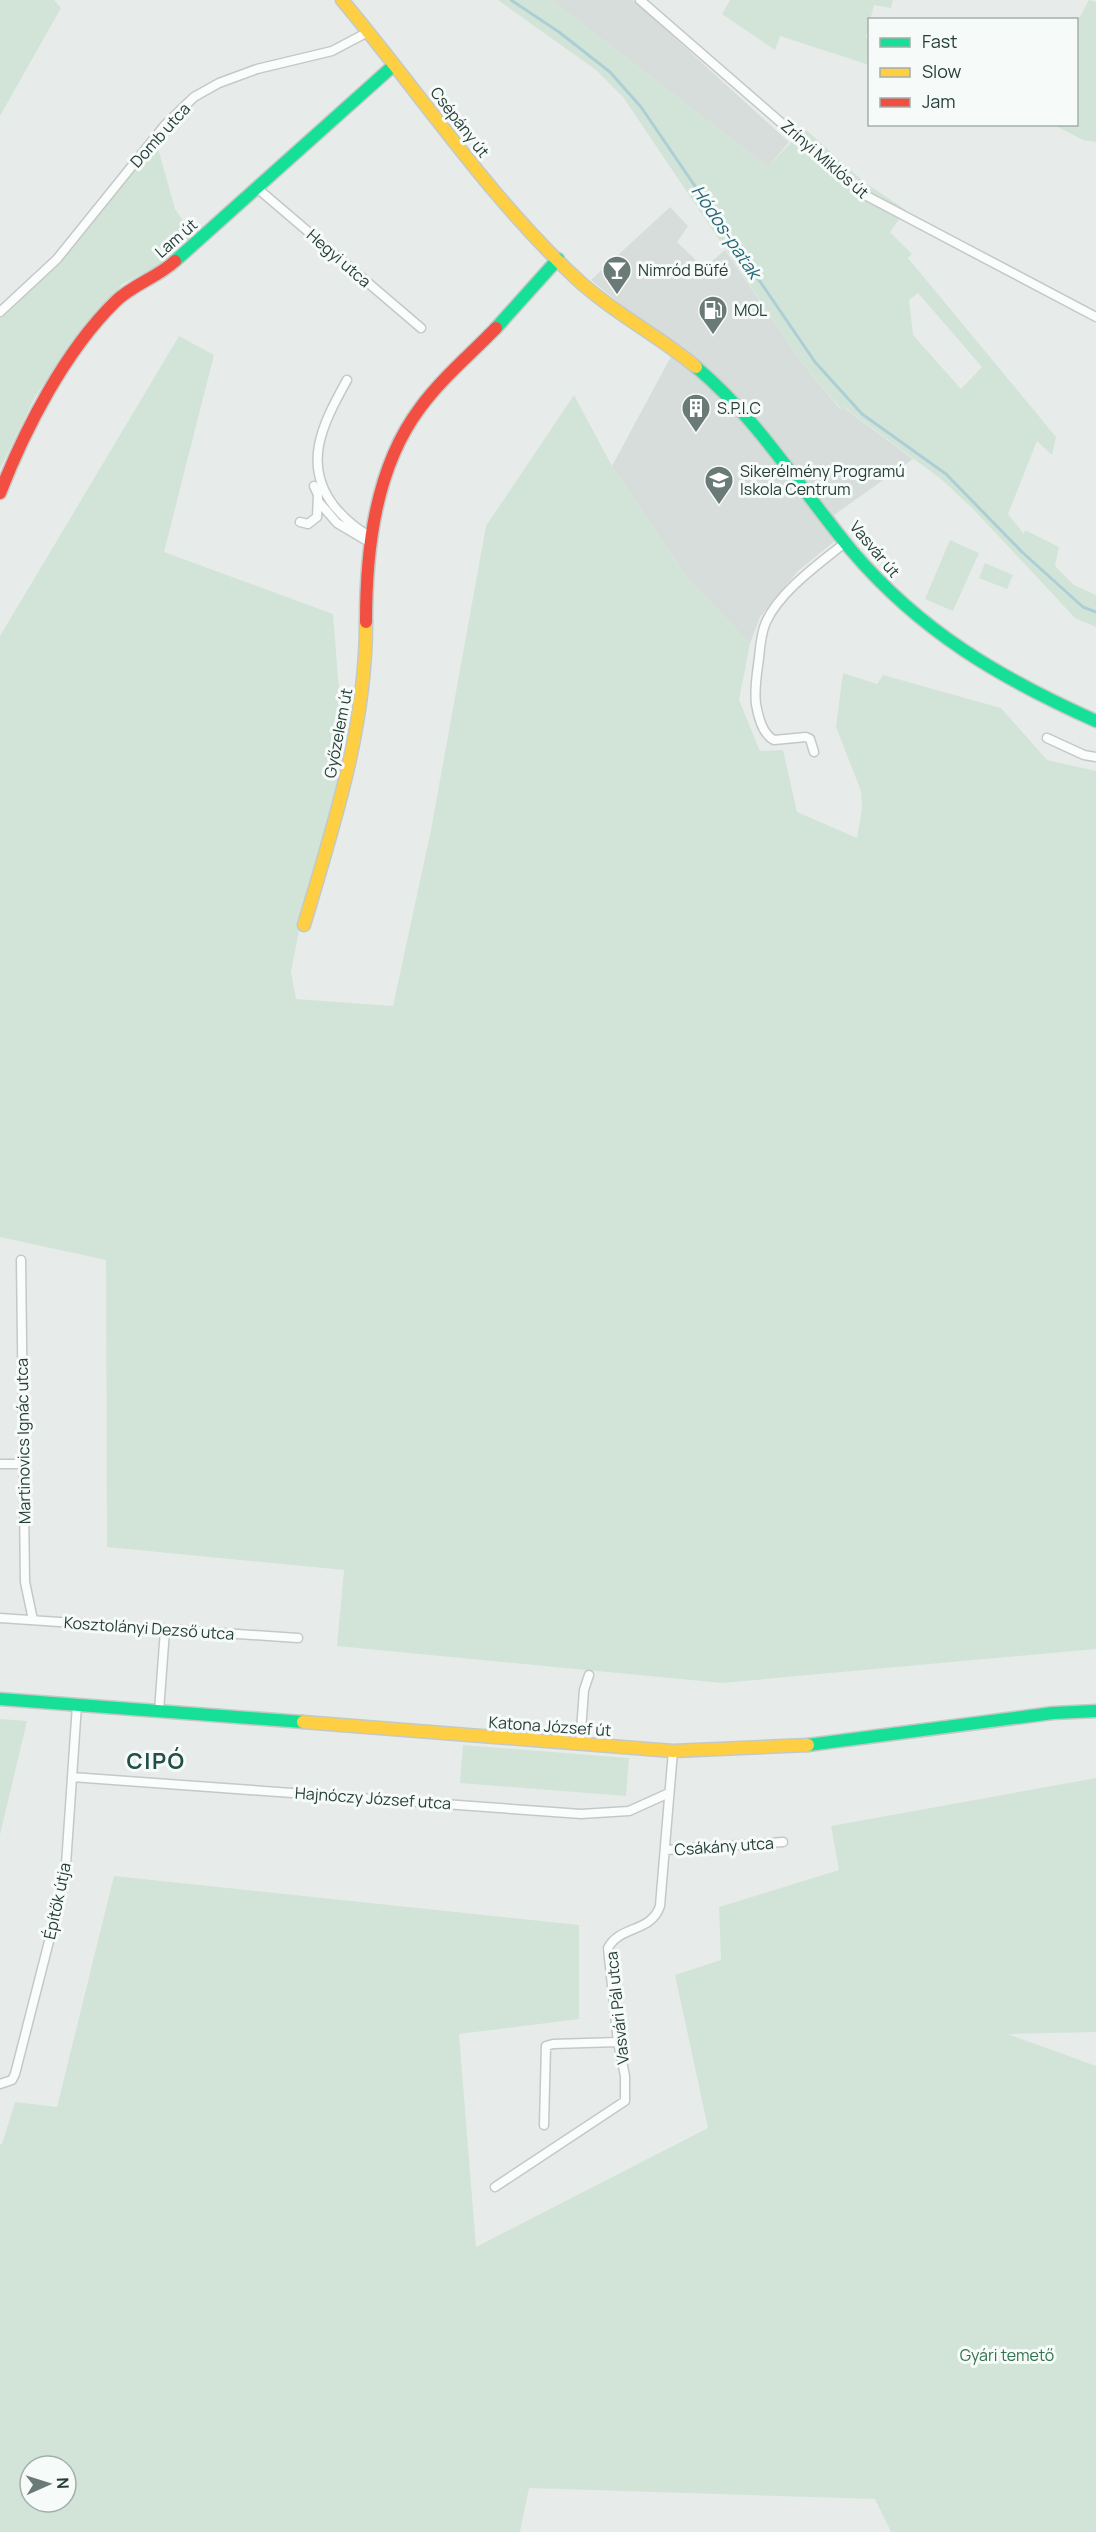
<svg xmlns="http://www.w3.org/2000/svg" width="1096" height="2532" font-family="Manrope,sans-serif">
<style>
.built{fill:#d6ddda}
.green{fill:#d2e4d8;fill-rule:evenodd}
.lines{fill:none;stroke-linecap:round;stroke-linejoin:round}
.stream{stroke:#accfd6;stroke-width:3}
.street-casing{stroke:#c4c9c7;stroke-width:11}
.fast-casing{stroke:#c3c9c7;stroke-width:15}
.slow-casing{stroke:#c3c9c7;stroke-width:15}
.jam-casing{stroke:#c3c9c7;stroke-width:15}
.street{stroke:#fbfcfc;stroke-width:8}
.fast{stroke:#16e098;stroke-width:12}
.slow{stroke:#ffcf43;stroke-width:12}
.jam{stroke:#f24e42;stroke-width:12}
.labels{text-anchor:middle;stroke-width:6;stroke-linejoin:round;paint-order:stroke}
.street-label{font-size:16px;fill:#263e39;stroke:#f6faf8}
.poi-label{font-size:16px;fill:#263e39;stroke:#f6faf8;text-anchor:start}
.park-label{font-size:16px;fill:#33724e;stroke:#f6faf8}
.water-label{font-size:18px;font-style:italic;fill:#246576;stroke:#f6faf8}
.district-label{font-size:22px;font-weight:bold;letter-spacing:1.5px;fill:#234f46;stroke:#f6faf8}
</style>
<rect width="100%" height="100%" fill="#e7ecea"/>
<path class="built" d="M551 0H633L789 142 768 167Z
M670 207 688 226 677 242 704 268 725 250 803 364 840 409 843 407 913 459 834 515 846 532 798 571 760 617 750 644 689 580 612 466 675 349 591 280Z"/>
<path class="green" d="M0 0H54L61 8 0 116Z
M498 0H551L768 167 804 128 864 182 906 210 890 232 912 254 908 258 1056 437 1052 455 1037 441 1008 514 1024 534 1025 530 1059 547 1055 566 1074 585 1096 595V627L1075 618 975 511 941 479 844 407 841 409 803 364 623 97 596 70ZM918 293 982 367 961 389 913 335 909 300Z
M730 0H893L891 8 874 5 866 37 869 39V65L780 36 775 50 722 14Z
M1089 0 1096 2V142L1083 140 1054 125 1076 124 1077 22Z
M156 141 175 209 194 237 159 266 122 284 36 395 0 469V316Z
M179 336 214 355 164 552 333 614 345 765 302 915 291 972 296 999 393 1006 431 830 486 526 574 395 612 466 689 580 750 644 739 700 760 751 783 750 797 812 857 838 862 809 861 791 836 727 843 673 877 684 883 675 1001 708 1047 760 1096 771V1649L722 1683 337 1646 344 1570 107 1547 106 1260 0 1237V636Z
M950 540 979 553 953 611 925 599Z
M985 563 1013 575 1007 589 979 578Z
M0 1719 27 1721 0 1835Z
M463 1745 629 1758 626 1796 460 1783Z
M1096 1778V2032L1008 2034 1096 2066V2532H891L875 2499 529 2488 520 2532H0V2144H2L15 2102 57 2107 114 1876 579 1925V2019L459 2034 476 2247 708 2128 675 1975 721 1960 719 1907 839 1870 831 1826ZM30 2466H66V2502H30Z"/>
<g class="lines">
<path class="stream" d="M511 0 559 32 610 72 641 107 815 362 862 414 946 474 1022 552 1083 607 1096 612"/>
<g class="street-casing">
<path id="street" d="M640 0 863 194 1096 317
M257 188 421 328
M0 312 57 259 165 125 194 97 219 83 257 69 332 51 368 32
M347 380C324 422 301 463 334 506 344 518 356 529 370 536
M318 501 337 523 369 542
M300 522 308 524 317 517 318 495 314 486
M1047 738 1084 755 1096 757
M814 752 810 739 806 737 774 740C762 734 758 716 756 704 754 689 757 673 759 658 760 646 761 633 766 622 780 591 820 563 846 542
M21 1260 25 1582 33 1620
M0 1464H22
M0 1618 298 1638
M159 1711 165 1630
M580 1744 584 1690 589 1675
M72 1777 581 1814 629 1811 669 1793
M666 1850 783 1842
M0 2084 12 2080 15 2074 65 1879 77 1705
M544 2125 546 2046 553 2044 618 2042
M495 2187 625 2101V2076L618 2042 608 1948C620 1925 651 1933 660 1906L673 1751"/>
</g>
<g class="fast-casing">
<path id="fast" d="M175 261 394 65
M496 328 558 259
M696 367C758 419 801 490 852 551 921 632 1000 678 1096 721
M0 1699 303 1722
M808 1745 1053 1713 1096 1711"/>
</g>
<g class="slow-casing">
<path id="slow" d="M342 0C421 94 489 198 579 281 615 314 659 336 696 367
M304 925C334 824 366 728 366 622
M303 1722 673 1751 808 1745"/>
</g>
<g class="jam-casing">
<path id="jam" d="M0 493C25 429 65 351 115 302 133 284 157 278 175 261
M366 622C366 550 375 468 420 408 441 379 471 354 496 328"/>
</g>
<use href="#street" class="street"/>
<use href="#fast" class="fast"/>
<use href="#slow" class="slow"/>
<use href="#jam" class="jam"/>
</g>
<defs>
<g id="bar-pin" transform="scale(1.5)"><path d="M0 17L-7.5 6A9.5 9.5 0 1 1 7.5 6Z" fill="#6a7b77" stroke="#f6faf8"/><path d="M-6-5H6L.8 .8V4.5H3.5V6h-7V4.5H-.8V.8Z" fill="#fff"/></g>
<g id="fuel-pin" transform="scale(1.5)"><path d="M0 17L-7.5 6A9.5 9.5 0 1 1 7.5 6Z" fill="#6a7b77" stroke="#f6faf8"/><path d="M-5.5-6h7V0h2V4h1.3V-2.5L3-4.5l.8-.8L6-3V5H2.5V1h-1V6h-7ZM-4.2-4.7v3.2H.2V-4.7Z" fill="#fff"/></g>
<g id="building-pin" transform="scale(1.5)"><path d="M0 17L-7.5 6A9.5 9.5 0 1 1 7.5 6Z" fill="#6a7b77" stroke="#f6faf8"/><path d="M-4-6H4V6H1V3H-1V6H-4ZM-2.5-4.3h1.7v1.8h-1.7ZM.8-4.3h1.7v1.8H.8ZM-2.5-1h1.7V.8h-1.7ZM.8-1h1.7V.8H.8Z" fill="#fff"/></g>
<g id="school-pin" transform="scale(1.5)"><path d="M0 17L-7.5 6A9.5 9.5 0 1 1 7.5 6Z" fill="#6a7b77" stroke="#f6faf8"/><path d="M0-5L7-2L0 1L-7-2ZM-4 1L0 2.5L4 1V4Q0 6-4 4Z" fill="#fff"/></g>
</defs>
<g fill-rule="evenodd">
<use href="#bar-pin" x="617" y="270"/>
<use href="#fuel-pin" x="713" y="310"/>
<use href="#building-pin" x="696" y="408"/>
<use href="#school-pin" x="719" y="480"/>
</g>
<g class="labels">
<g class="street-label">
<text transform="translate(460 122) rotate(52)" y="6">Csépány út</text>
<text transform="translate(160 135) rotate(-48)" y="6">Domb utca</text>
<text transform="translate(825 159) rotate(41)" y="6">Zrínyi Miklós út</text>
<text transform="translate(176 238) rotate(-41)" y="6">Lam út</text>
<text transform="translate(339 258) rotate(41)" y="6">Hegyi utca</text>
<text transform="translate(875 549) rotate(50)" y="6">Vasvár út</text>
<text transform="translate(338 733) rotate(-79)" y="6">Győzelem út</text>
<text transform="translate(23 1441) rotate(-91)" y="6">Martinovics Ignác utca</text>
<text transform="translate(149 1628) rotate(4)" y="6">Kosztolányi Dezső utca</text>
<text transform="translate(550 1726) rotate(4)" y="6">Katona József út</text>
<text transform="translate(373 1798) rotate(4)" y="6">Hajnóczy József utca</text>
<text transform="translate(724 1846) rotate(-4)" y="6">Csákány utca</text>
<text transform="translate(57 1901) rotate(-78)" y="6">Építők útja</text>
<text transform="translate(617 2008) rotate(-96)" y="6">Vasvári Pál utca</text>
</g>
<g class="poi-label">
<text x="638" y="276">Nimród Büfé</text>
<text x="734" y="316">MOL</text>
<text x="717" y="414">S.P.I.C</text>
<text x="740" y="477">Sikerélmény Programú<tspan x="740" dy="18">Iskola Centrum</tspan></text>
</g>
<g class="park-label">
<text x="1007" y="2361">Gyári temető</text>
</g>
<g class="water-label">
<text transform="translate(726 232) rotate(56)" y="6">Hódos-patak</text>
</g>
<g class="district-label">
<text x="156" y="1769">CIPÓ</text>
</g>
</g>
<rect x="868" y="18" width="210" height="108" fill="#f6faf8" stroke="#a3afac" stroke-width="1.5"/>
<rect x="880" y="38" width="30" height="9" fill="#16e098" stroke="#a3afac" stroke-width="1.5"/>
<text x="922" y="48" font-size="18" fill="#263e39">Fast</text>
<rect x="880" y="68" width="30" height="9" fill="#ffcf43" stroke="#a3afac" stroke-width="1.5"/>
<text x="922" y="78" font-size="18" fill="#263e39">Slow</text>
<rect x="880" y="98" width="30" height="9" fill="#f24e42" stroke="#a3afac" stroke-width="1.5"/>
<text x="922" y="108" font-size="18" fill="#263e39">Jam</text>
<g transform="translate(48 2484) rotate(87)"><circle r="28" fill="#f6faf8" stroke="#a3afac" stroke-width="1.5"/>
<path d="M0-4.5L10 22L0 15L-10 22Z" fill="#6a7b77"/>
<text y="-9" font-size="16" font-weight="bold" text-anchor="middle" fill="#263e39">N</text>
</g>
</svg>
